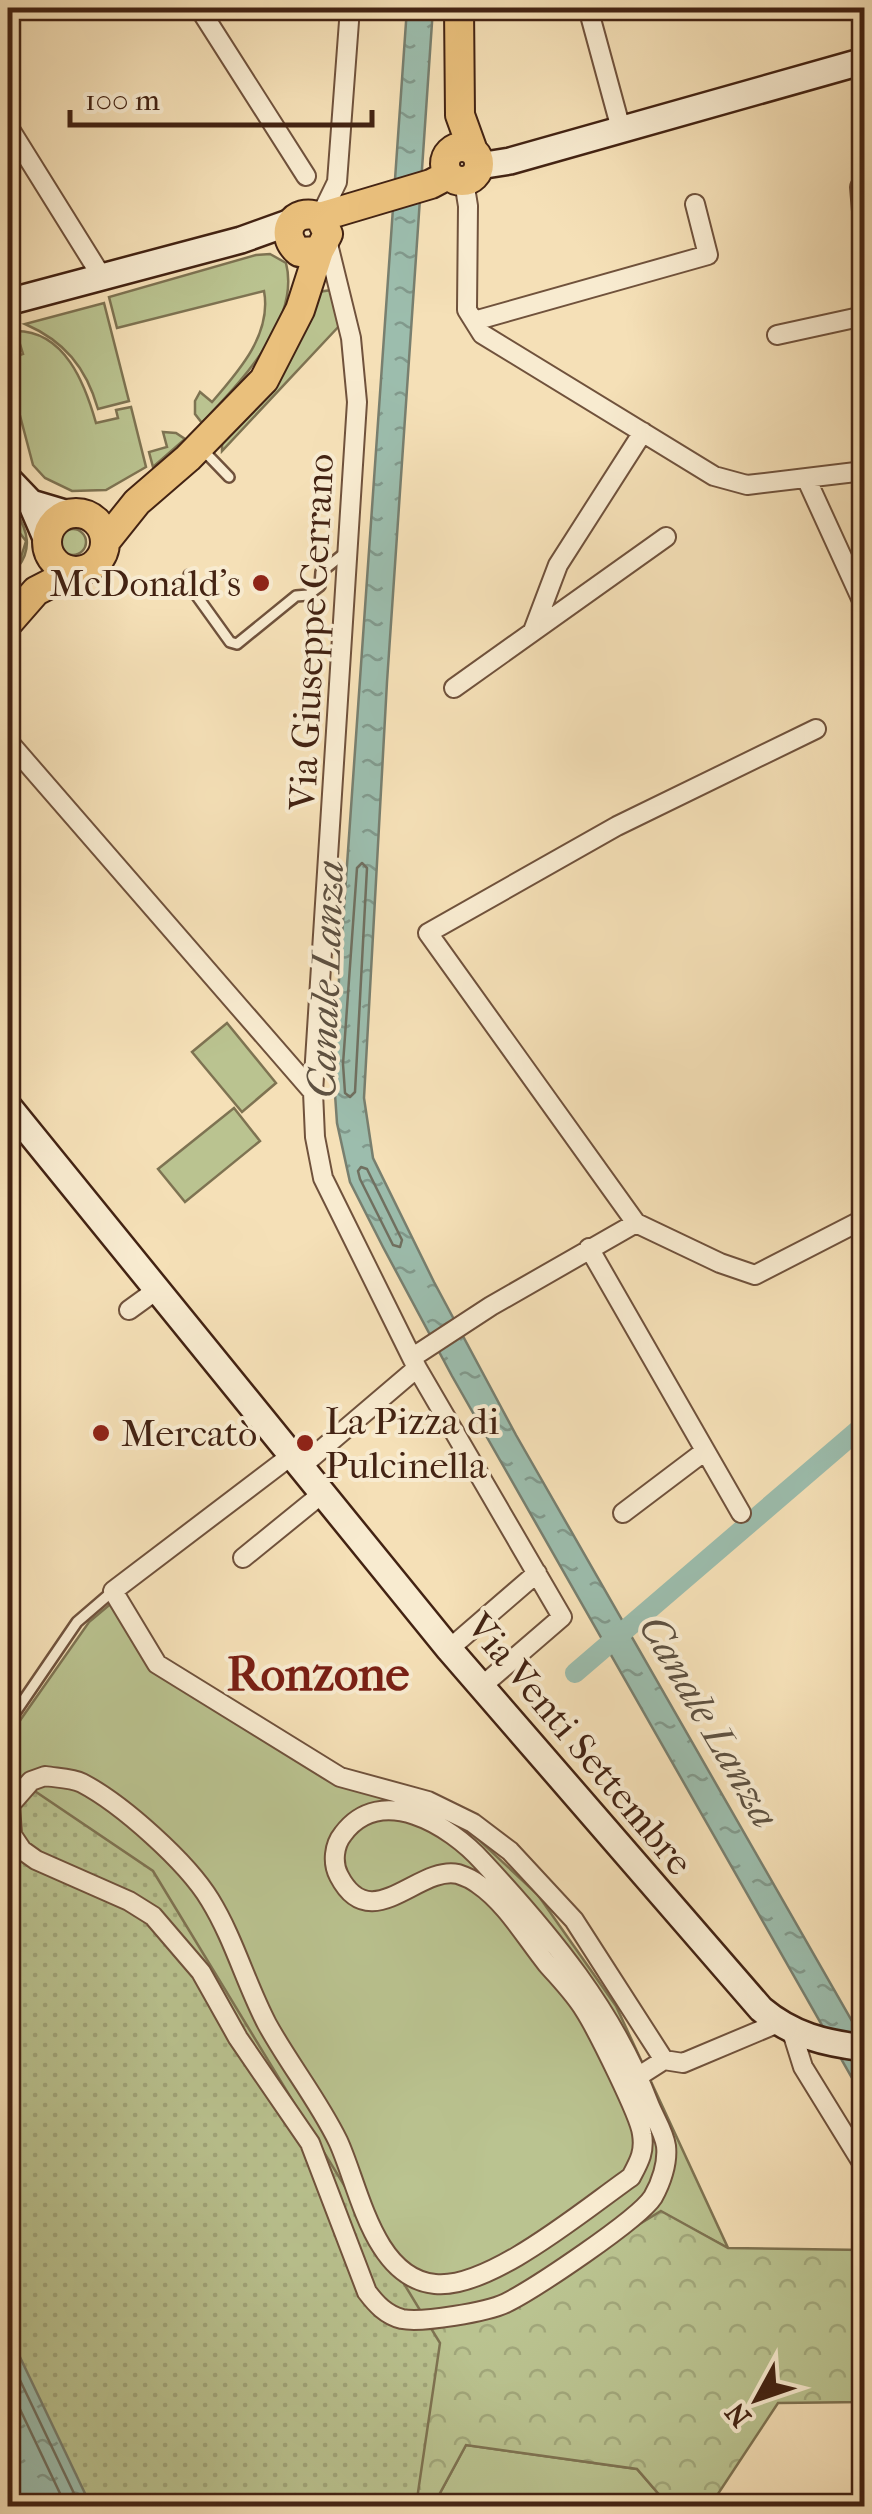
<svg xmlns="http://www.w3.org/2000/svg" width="872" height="2514" font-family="'IM FELL French Canon',serif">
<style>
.grass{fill:#bac390;stroke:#7e7352;stroke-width:2.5}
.forest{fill:url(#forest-crowns);stroke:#7e7352;stroke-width:2.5}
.park{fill:url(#park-dots);stroke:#7e7352;stroke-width:2.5}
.water{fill:url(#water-ripples);stroke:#787f6f;stroke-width:2.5}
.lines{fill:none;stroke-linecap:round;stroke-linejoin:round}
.shore{stroke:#707060;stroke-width:2.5}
.canal{stroke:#9cbdad;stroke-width:20}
.lane-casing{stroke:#70523c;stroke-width:14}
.street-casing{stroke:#70523c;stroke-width:22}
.secondary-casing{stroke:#432313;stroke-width:30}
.primary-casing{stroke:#432313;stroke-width:32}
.lane{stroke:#f8ebd0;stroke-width:9}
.street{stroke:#f8ebd0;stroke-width:18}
.secondary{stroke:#f8ebd0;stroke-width:25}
.primary{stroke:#eac07c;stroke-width:28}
.poi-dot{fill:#8f2418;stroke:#f8ebd0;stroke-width:4}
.labels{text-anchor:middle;stroke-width:8;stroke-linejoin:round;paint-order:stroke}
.poi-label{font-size:38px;fill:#432313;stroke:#f8ebd0;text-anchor:start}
.street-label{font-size:38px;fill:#432313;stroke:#f8ebd0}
.water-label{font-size:40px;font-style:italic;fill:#5e5141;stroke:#f8ebd0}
.district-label{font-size:48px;font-weight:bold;fill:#7a1f14;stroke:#f8ebd0}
</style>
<defs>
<pattern id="forest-crowns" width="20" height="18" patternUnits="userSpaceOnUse" patternTransform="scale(2.5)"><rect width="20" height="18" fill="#bac390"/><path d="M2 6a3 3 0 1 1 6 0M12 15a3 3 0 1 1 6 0" fill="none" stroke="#a1a77b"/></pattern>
<pattern id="park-dots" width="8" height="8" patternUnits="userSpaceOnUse" patternTransform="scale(2.5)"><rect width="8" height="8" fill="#bac390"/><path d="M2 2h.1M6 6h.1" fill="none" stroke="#a1a77b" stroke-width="1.8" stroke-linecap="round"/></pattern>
<pattern id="water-ripples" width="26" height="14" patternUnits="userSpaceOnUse" patternTransform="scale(2.5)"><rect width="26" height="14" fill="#9cbdad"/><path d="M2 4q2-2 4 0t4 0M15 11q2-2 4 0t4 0" fill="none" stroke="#81998c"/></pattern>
</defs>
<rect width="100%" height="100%" fill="#f5e0b7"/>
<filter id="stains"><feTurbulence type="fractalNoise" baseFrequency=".002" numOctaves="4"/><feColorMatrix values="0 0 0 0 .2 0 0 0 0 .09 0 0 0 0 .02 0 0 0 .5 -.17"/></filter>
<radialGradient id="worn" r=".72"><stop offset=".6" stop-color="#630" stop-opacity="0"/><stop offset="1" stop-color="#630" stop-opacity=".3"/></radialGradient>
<path class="grass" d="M270 254 286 263C301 322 238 384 202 423L195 414V401L200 392 212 402C239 371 272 334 264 291L117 328 109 297 256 255Z
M332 290 341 324 222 451V441C272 387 295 365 318 292Z
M104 303 129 401 98 409C86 367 64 341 25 324Z
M16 331C65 331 85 384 96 423L118 418 116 410 131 407 146 467 106 490 72 491 45 478 33 465 8 370V359L23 354Z
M163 432 176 433 185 439 153 467 149 452 167 447Z
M8 495 18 507 16 512C28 531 32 549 18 567L26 541 8 518Z
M60 542a13 13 0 1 1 26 0a13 13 0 1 1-26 0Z
M227 1023 276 1083 242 1112 192 1052Z
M234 1108 260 1141 185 1202 158 1169Z
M120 1596 152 1664 328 1771 463 1825 538 1895 616 2006 728 2248 661 2212 507 2305 385 2327 8 1912V1730L14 1729 89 1622Z
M466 2445 637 2469 669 2506H433Z"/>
<path class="forest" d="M661 2211 728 2248 864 2250V2402L778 2403 710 2506H669L637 2469 466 2445 433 2506H91L385 2327 507 2305Z"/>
<path class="park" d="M8 1773 153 1871 440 2343 416 2506H8Z"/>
<path class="water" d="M407 8H433L387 682 364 1098 373 1158 434 1282 516 1435 864 2042V2099L452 1376 383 1247 350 1182 337 1123 333 1065Z
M8 2332 91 2506H8Z"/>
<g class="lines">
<path class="shore" d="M362 863 367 868 355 1092 350 1097 345 1093 343 1064 357 868Z
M361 1167 367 1169 402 1240 400 1247 393 1245 360 1179 358 1171Z
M8 2355 80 2506
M8 2384 66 2506"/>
<path class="canal" d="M575 1673 864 1425"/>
<g class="lane-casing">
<path id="lane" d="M8 401 10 400
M203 450 229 477
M8 532 12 538 8 542
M189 575V585L230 642 237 644 296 596 308 595 320 586 321 572 346 552
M8 1723 77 1622 113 1591"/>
</g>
<g class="street-casing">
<path id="street" d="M199 8 306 176
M588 8 621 129
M8 126 102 277
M864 179 860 187 864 235
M464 181 468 206 467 310 482 334 714 476 747 485 864 471
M320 217 337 182 350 8
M327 240 351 338 357 402 313 1092 315 1137 323 1178 417 1368 562 1617 482 1686
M474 321 708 255 695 204
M777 335 864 316
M806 478 864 605
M533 631 558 565 643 432
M454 688 666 537
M8 741 313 1092
M636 1223 428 933 617 826 816 729
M589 1248 741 1513
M129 1310 158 1289
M413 1357 491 1306 636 1223 720 1263 755 1275 864 1219
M292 1455 113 1591 157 1664 340 1777 428 1801 473 1823 510 1851 574 1920 664 2060
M302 1466 417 1368
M623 1513 705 1451
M243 1558 323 1493
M449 1649 537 1573
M45 1776C57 1778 72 1778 82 1783 122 1804 187 1862 210 1900 234 1939 246 1984 267 2024 289 2064 318 2100 338 2141 359 2186 373 2278 435 2284 489 2290 585 2209 631 2177 639 2162 645 2152 642 2134 640 2116 597 2030 585 2011 575 1994 560 1979 547 1964 526 1938 506 1903 478 1884 473 1880 464 1876 458 1874 418 1865 371 1938 339 1876 332 1863 334 1845 343 1834 381 1783 450 1825 483 1862 550 1934 614 2011 649 2104 654 2117 664 2132 666 2146 668 2163 661 2183 653 2197 638 2220 534 2289 506 2303 487 2312 422 2323 402 2319 386 2315 376 2304 367 2292L310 2143 238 2038 201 1972 153 1916 129 1901 36 1860 22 1850 12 1835 10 1805 31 1781Z
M792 2032 803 2067 864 2166
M639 2076 664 2060 683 2063 778 2023"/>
</g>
<g class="secondary-casing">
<path id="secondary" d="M479 166 510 161 864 61
M8 302 241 240 291 222
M8 479 31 503 47 540
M31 503 68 514
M8 1106 449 1649 761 2009C793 2036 825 2043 864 2048"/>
</g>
<g class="primary-casing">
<path id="primary" d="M459 8 460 115 473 151
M445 164a17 17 0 1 1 34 0a17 17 0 1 1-34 0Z
M320 217 431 184 448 175
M47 542a29 29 0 1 1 58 0a29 29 0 1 1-58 0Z
M105 542 137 502 188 458 264 380 300 310 319 251 328 234 320 217C293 206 277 234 299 252L319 251
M8 623 36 591 75 571"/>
</g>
<use href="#lane" class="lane"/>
<use href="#street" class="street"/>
<use href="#secondary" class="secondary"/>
<use href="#primary" class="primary"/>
</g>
<g class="poi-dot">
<circle cx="261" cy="583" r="10"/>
<circle cx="101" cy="1433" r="10"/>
<circle cx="305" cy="1443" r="10"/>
</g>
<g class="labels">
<g class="poi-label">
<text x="241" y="596" text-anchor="end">McDonald's</text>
<text x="325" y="1434">La Pizza di<tspan x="325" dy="44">Pulcinella</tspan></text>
<text x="121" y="1446">Mercatò</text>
</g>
<g class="street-label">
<text transform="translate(311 632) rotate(-87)" y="13">Via Giuseppe Cerrano</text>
<text transform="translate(580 1744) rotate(50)" y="13">Via Venti Settembre</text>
</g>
<g class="water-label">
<text transform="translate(325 979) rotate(-88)" y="14">Canale Lanza</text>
<text transform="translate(710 1721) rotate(60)" y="14">Canale Lanza</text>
</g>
<g class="district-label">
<text x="318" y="1690">Ronzone</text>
</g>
</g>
<rect width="872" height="2514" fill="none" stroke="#f5e0b7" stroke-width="40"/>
<rect x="10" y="10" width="852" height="2494" fill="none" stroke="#432313" stroke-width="5"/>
<rect x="20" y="20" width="832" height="2474" fill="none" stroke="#432313" stroke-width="2.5"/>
<g transform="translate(757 2399) rotate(230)" stroke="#f8ebd0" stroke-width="8" paint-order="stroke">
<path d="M0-8L18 38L0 25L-18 38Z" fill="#432313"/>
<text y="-15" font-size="28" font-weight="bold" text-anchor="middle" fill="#432313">N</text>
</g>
<path d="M70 110v15h302v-15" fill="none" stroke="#432313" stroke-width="5"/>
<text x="85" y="110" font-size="30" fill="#432313" stroke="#f8ebd0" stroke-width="8" paint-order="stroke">100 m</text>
<rect width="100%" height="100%" filter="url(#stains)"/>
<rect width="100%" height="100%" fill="url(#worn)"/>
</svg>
